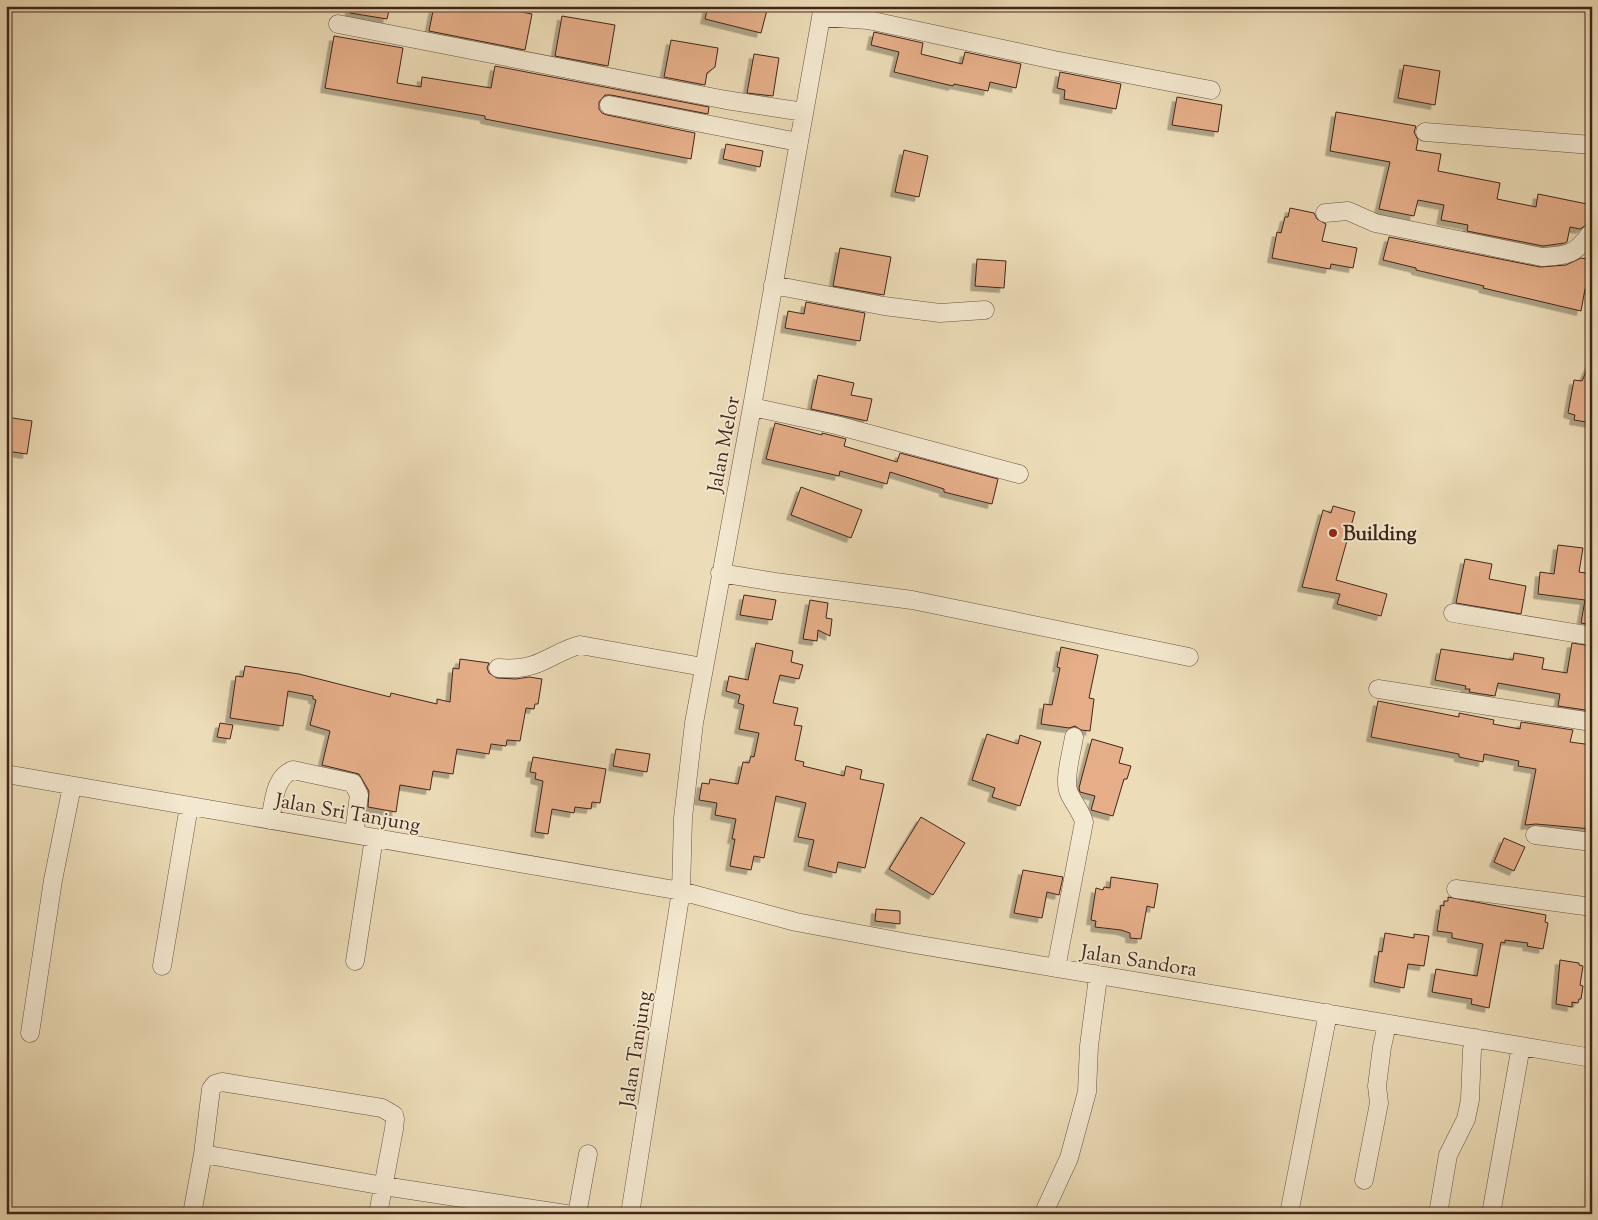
<svg xmlns="http://www.w3.org/2000/svg" width="1598" height="1220" font-family="'Sorts Mill Goudy',serif">
<style>
.building{fill:#e5ae88;stroke:#41251a;filter:url(#shadow)}
.lines{fill:none;stroke-linecap:round;stroke-linejoin:round}
.minor-casing{stroke:#6c5341;stroke-width:19}
.minor{stroke:#f3e8d0;stroke-width:18}
.poi-dot{fill:#8f2418;stroke:#f3e8d0;stroke-width:2}
.labels{text-anchor:middle;stroke-width:4;stroke-linejoin:round;paint-order:stroke}
.street-label{font-size:20px;fill:#41251a;stroke:#f3e8d0}
.poi-label{font-size:20px;font-weight:bold;fill:#41251a;stroke:#f3e8d0;text-anchor:start}
</style>
<defs>
<filter id="shadow"><feDropShadow dx="-4.5" dy="4.5" stdDeviation="0" flood-color="#0004"/></filter>
</defs>
<rect width="100%" height="100%" fill="#ecdcb7"/>
<filter id="stains"><feTurbulence type="fractalNoise" baseFrequency=".004" numOctaves="4"/><feColorMatrix values="0 0 0 0 .2 0 0 0 0 .09 0 0 0 0 .02 0 0 0 .5 -.17"/></filter>
<radialGradient id="worn" r=".72"><stop offset=".6" stop-color="#630" stop-opacity="0"/><stop offset="1" stop-color="#630" stop-opacity=".3"/></radialGradient>
<path class="building" d="M350 6H390L387 19 350 13Z
M434 6H490L532 14 525 50 429 31Z
M708 6H768L761 33 705 19Z
M562 16 615 25 608 66 555 56Z
M874 32 923 43 921 54 962 64 965 52 1021 64 1016 88 990 82 988 91 954 84 953 86 894 72 899 52 871 45Z
M334 36 403 48 397 83 421 87 422 77 491 88 495 66 709 107 708 114 611 95H605L599 102V109L602 113 607 115 695 133 691 159 485 119V116L325 88Z
M671 40 718 48 715 67 707 73 705 85 664 77Z
M754 54 779 58 773 96 747 93Z
M1404 65 1440 71 1435 105 1398 98Z
M1060 72 1121 84 1116 109 1064 99 1065 90 1057 88Z
M1177 97 1222 105 1218 132 1172 125Z
M1336 112 1416 126 1414 132 1418 140 1416 150 1441 154 1438 171 1500 183 1497 199 1536 207 1538 194 1592 205 1588 224 1580 229 1570 227 1567 242 1565 243 1543 246 1467 231 1468 225 1441 220 1444 205 1418 200 1414 216 1379 209 1390 162 1330 151Z
M726 144 763 151 760 167 723 159Z
M904 150 928 156 919 197 895 192Z
M1290 208 1314 213 1317 219 1326 224 1322 241 1357 248 1353 268 1331 264 1330 269 1272 258 1277 232 1281 233 1285 217H1288Z
M1389 237 1540 267 1566 265 1581 258 1592 260V290L1585 289 1581 311 1483 288 1484 286 1416 270V268L1383 260Z
M840 248 891 257 884 295 833 286Z
M977 259 1006 261 1004 288 975 286Z
M806 302 865 313 860 341 785 328 788 311 804 314Z
M1592 359V423L1574 420 1575 415 1568 413 1574 380 1582 381Z
M818 375 854 383 851 395 872 399 867 421 811 409Z
M6 417 32 421 27 454 6 451Z
M775 423 822 435V433L846 439 844 446 897 462 900 453 998 479 992 504 944 492V489L890 472 887 484 840 471 839 476 766 459Z
M801 487 862 510 851 538 791 515Z
M1333 506 1355 512 1336 580 1387 594 1381 616 1337 604 1340 594 1302 587 1323 510 1331 513Z
M1558 545 1583 548 1579 572 1592 574V625L1581 623 1585 600 1538 594 1540 572 1554 574Z
M1465 559 1492 564 1489 579 1526 586 1521 614 1456 603Z
M744 595 776 600 772 620 740 615Z
M810 600 828 603 826 618 832 619 830 636 818 630 817 641 803 639Z
M756 643 793 651 791 662 803 665 799 679 780 675 773 703 798 708 794 725 802 726 795 760 804 762 803 766 844 776 846 766 862 770 860 779 884 784 865 868 838 862 836 873 808 866 814 840 798 837 806 803 776 796 764 858 754 856 751 870 730 866 735 839H732L736 819 715 815 717 803 699 800 702 783 709 784 710 779 738 784 743 762 749 763 751 756 754 757 759 733 739 729 744 705 738 703 740 695 726 691 729 676 748 680Z
M1572 643 1592 646V711L1558 706 1560 694 1498 683 1495 696 1469 692 1470 689H1465L1466 686 1435 680 1441 649 1513 660 1514 653 1544 658 1542 669 1567 673Z
M1061 647 1098 655 1089 698 1094 699 1090 731 1081 730 1075 726 1069 728 1041 724 1044 704 1052 705 1060 668 1057 667Z
M460 659 489 663 487 668 489 673 497 678 516 679 529 677 542 679 538 704H535L534 709 526 708 520 741 507 740 506 746 491 744 489 754 457 749 453 774 433 771 430 790 400 785 396 812 368 807 369 791 359 774 322 765 330 731 310 725 316 700 313 699V696L288 691 283 726 230 718 236 676 243 677 245 666 299 674 390 697 391 693 437 704V699L450 702 453 668 459 669Z
M1378 701 1459 717V713L1494 720 1493 724 1520 729 1521 722 1573 730 1570 742 1592 745V829L1536 824 1525 825 1536 769 1518 766 1519 761 1484 754 1483 762 1459 757V754L1371 737Z
M220 723 233 725 230 739 217 737Z
M987 734 1018 744 1020 735 1041 742 1020 806 992 797 995 788 972 780Z
M1092 739 1123 748 1119 763 1131 766 1127 779H1124L1113 816 1091 810 1095 796 1080 792 1079 788Z
M616 749 650 754 647 772 613 766Z
M533 757 606 769 600 803 592 802 591 809 575 807 574 813 552 809 548 834 535 832 543 781 535 779 536 773 530 772Z
M921 817 965 843 933 895 889 869Z
M1504 838 1525 847 1514 871 1494 862Z
M1023 870 1063 877 1059 895 1047 892 1042 918 1014 913Z
M1111 877 1158 884 1154 908 1147 906 1141 939 1130 938V933L1121 930 1095 927 1096 921 1091 920 1096 888 1103 890 1104 887 1110 888Z
M1448 897 1546 915 1545 922 1548 923 1543 949 1527 946 1528 943 1505 940V943L1501 942 1489 1008 1471 1004 1472 999 1432 992 1436 969 1477 976 1483 944 1452 938V933L1437 931 1441 905 1444 906V901H1448Z
M876 909 900 911V924L875 921Z
M1385 933 1414 938V934L1429 936 1424 966 1408 964 1404 988 1374 982 1379 951 1382 952Z
M1560 960 1579 963V965L1583 966 1580 985 1583 986 1581 999H1579L1578 1003 1572 1002V1007L1556 1004Z"/>
<g class="lines">
<g class="minor-casing">
<path id="minor" d="M821 17 868 20 1054 60 1211 90
M338 24 726 100 804 112
M609 105 798 142
M1425 132 1592 145
M1325 213 1348 211 1375 223 1542 257C1568 255 1573 256 1590 234H1592
M773 285 884 306 940 313 985 310
M752 407 836 425 1019 474
M720 573 775 582 912 600 1189 657
M1453 613 1592 636
M498 668C510 669 521 669 533 665 549 660 563 649 580 645L703 667
M1378 689 1592 722
M6 774 681 891 796 922 908 943 1592 1058
M270 820C274 802 274 777 293 770L353 783 359 795 354 834
M1535 835 1592 842
M1456 889 1592 907
M355 961 374 838
M162 966 189 806
M1056 968 1084 822C1081 811 1074 804 1069 793 1063 780 1072 752 1074 737
M30 1033 53 880 72 786
M203 1154 384 1186 566 1214
M1364 1180 1379 1103 1377 1086 1382 1047 1387 1024
M192 1214 203 1154 211 1089 215 1084 222 1082 382 1108 394 1115 395 1119 394 1129 378 1214
M577 1214 588 1154
M630 1214 681 891 683 818 694 723 752 407 823 6
M1045 1214 1046 1208 1069 1158 1087 1092 1089 1046 1097 985 1095 974
M1289 1214 1328 1013
M1438 1214 1448 1155 1466 1119 1470 1100 1472 1050 1475 1038
M1491 1214 1521 1046"/>
</g>
<use href="#minor" class="minor"/>
</g>
<circle class="poi-dot" cx="1333" cy="533" r="5"/>
<g class="labels">
<g class="street-label">
<text transform="translate(723 444) rotate(-79)" y="7">Jalan Melor</text>
<text transform="translate(348 812) rotate(10)" y="7">Jalan Sri Tanjung</text>
<text transform="translate(1139 960) rotate(9)" y="7">Jalan Sandora</text>
<text transform="translate(635 1049) rotate(-81)" y="7">Jalan Tanjung</text>
</g>
<g class="poi-label">
<text x="1343" y="540">Building</text>
</g>
</g>
<rect width="1598" height="1220" fill="none" stroke="#ecdcb7" stroke-width="25"/>
<rect x="8" y="8" width="1583" height="1205" fill="none" stroke="#41251a" stroke-width="2.5"/>
<rect x="12" y="12" width="1573" height="1195" fill="none" stroke="#41251a"/>
<rect width="100%" height="100%" filter="url(#stains)"/>
<rect width="100%" height="100%" fill="url(#worn)"/>
</svg>
